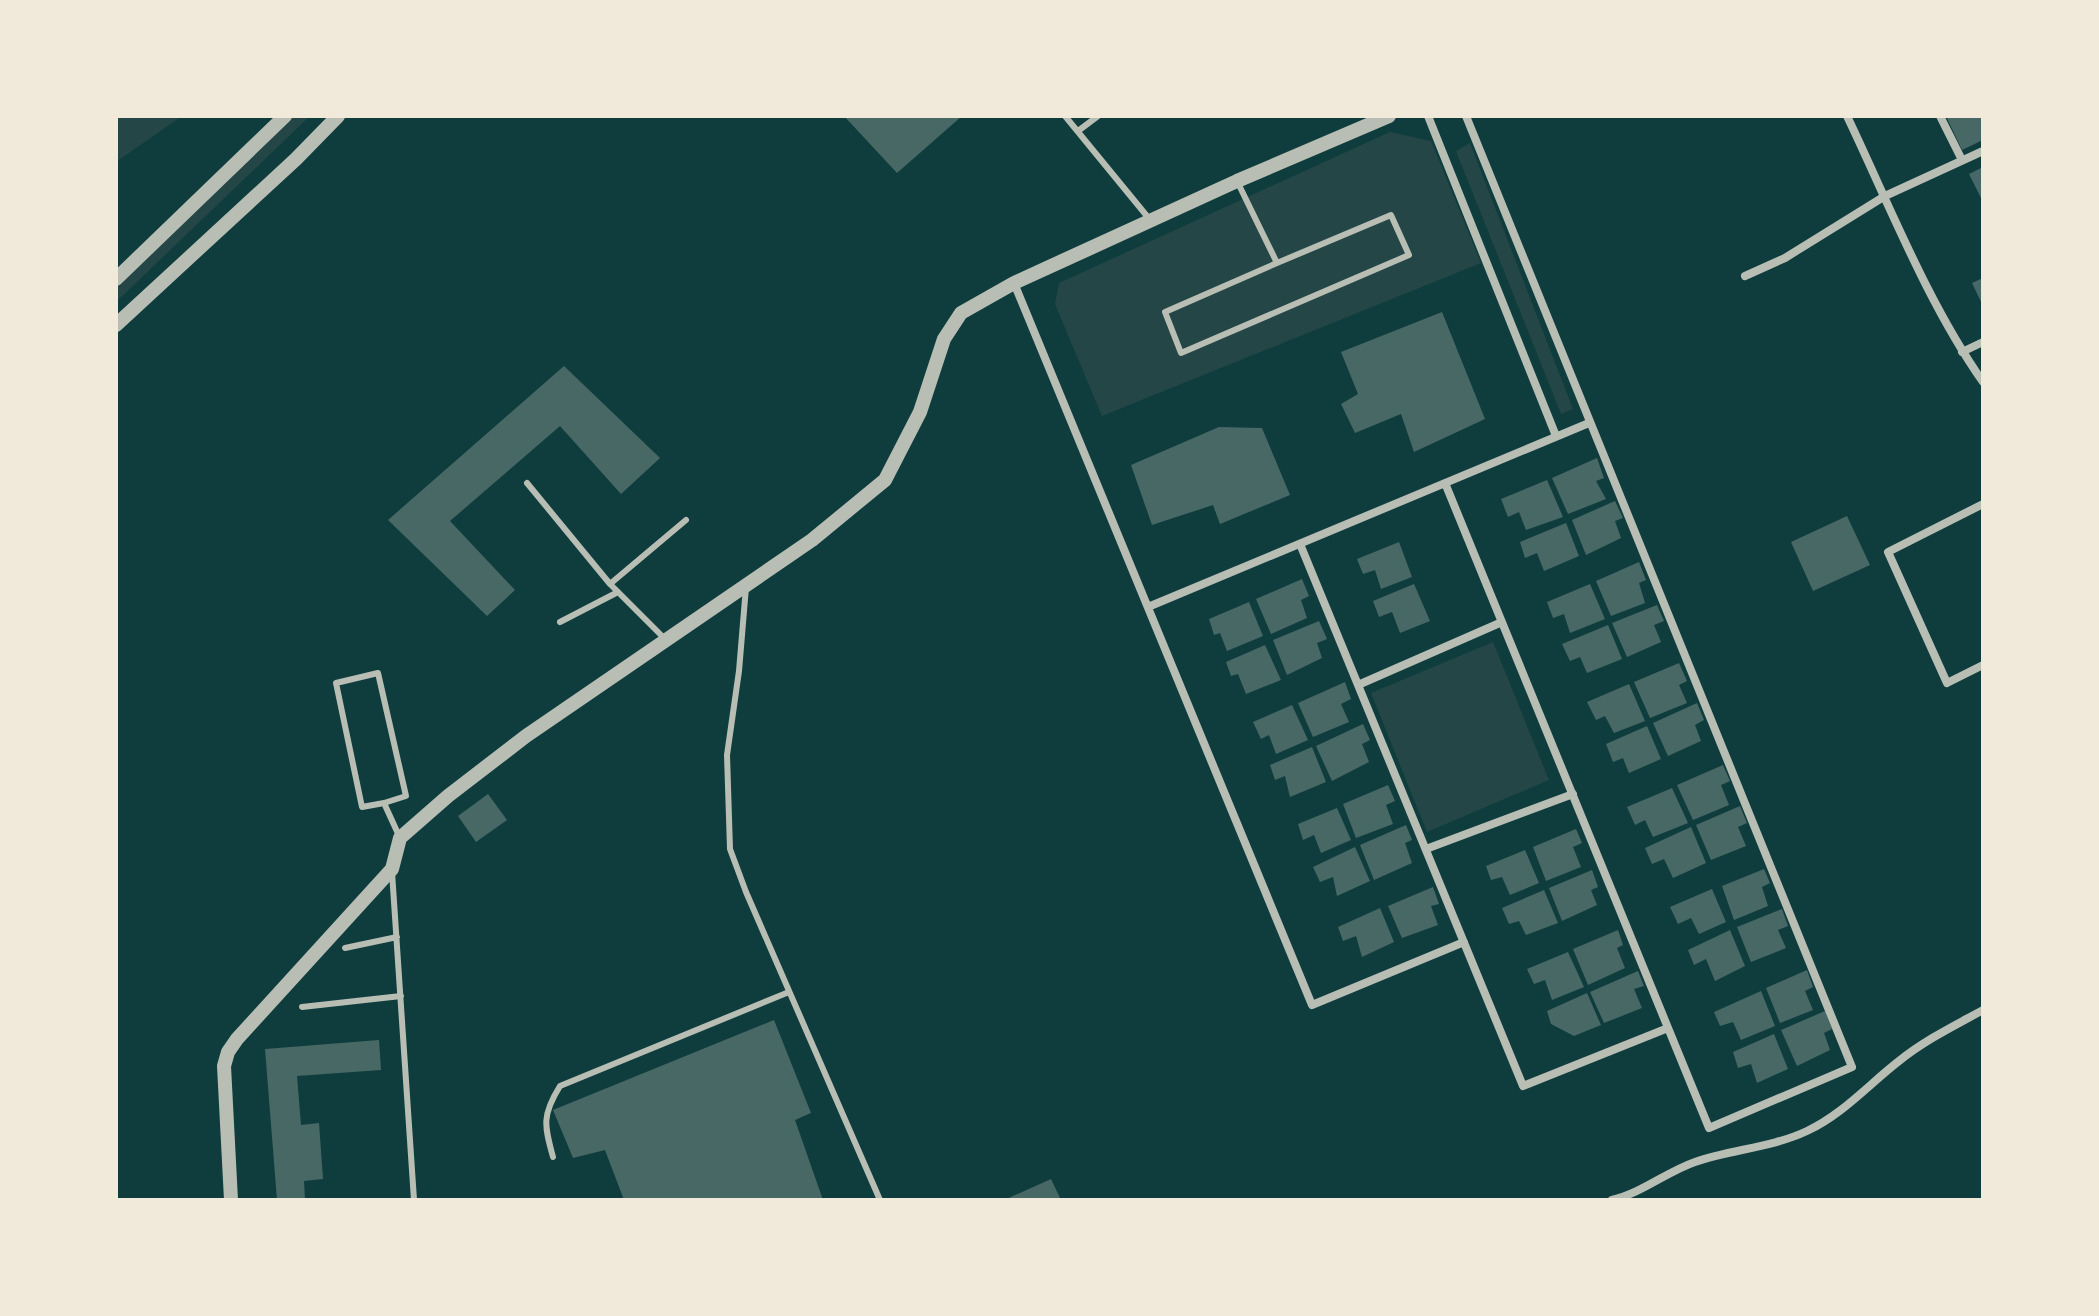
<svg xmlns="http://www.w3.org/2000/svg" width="2099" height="1316" font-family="Karla,sans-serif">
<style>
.green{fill:#244646}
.building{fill:#486865}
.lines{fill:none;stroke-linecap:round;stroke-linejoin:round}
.service{stroke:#b8beb3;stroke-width:6}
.minor{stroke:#b8beb3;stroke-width:8}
.tertiary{stroke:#b8beb3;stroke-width:14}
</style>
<rect width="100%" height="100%" fill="#0f3d3e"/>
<path class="green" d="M116 116H182L116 162Z
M291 116H310L116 302V283Z
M1390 132 1431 141 1481 263 1102 416 1055 304 1059 283Z
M1470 143 1573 409 1561 414 1456 151Z
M1493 642 1549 780 1427 832 1371 693Z"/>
<path class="building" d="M844 116 901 117 962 116 897 173Z
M1946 116H1982L1983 140 1962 150Z
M1983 167V202L1969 174Z
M1983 278V306L1972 283Z
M1442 312 1485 419 1414 452 1401 414 1355 433 1341 404 1358 394 1341 352Z
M564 366 660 458 621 494 560 426 450 521 515 590 487 616 388 520Z
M1219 427 1262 428 1290 495 1220 524 1213 505 1152 525 1131 465Z
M1597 458 1604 478 1596 481 1606 499 1568 514 1552 478Z
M1547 480 1563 517 1526 530 1519 512 1508 517 1501 499Z
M1615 501 1623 518 1615 521 1621 538 1586 555 1572 520Z
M1847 516 1870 565 1813 591 1791 542Z
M1566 523 1579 556 1544 571 1537 553 1525 558 1520 542Z
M1399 542 1412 577 1381 589 1375 570 1363 574 1357 559Z
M1639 562 1646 580 1639 583 1645 603 1611 616 1596 581Z
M1302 579 1309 596 1301 600 1307 618 1271 634 1256 599Z
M1414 584 1430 621 1400 633 1392 612 1379 617 1373 601Z
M1590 584 1605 619 1570 633 1564 614 1553 618 1547 602Z
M1249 602 1263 636 1227 651 1220 633 1214 635 1209 619Z
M1657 605 1664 621 1654 625 1661 642 1627 657 1612 623Z
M1319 621 1327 639 1317 643 1322 658 1287 675 1273 640Z
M1608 625 1622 659 1587 673 1580 657 1570 661 1562 644Z
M1265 645 1281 680 1246 694 1238 674 1231 676 1226 662Z
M1679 663 1687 681 1679 685 1687 703 1650 718 1634 682Z
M1345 682 1351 699 1341 704 1349 722 1313 737 1298 703Z
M1629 684 1645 721 1614 733 1605 716 1596 720 1587 702Z
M1697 703 1704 720 1695 725 1701 741 1668 756 1653 723Z
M1292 705 1308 740 1276 754 1269 735 1261 739 1253 722Z
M1363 724 1370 740 1362 744 1369 762 1332 781 1316 746Z
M1647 726 1661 759 1629 773 1623 758 1613 762 1606 744Z
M1312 747 1326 782 1290 797 1285 776 1275 780 1270 765Z
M1723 765 1730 781 1721 785 1729 805 1693 820 1677 785Z
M1388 785 1395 801 1386 805 1393 824 1356 838 1343 804Z
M1672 788 1688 823 1653 837 1645 820 1635 825 1627 807Z
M488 794 507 820 476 842 458 816Z
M1740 806 1747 823 1738 827 1746 846 1711 860 1696 825Z
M1337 808 1351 840 1321 853 1314 835 1303 840 1298 824Z
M1406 825 1412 840 1405 843 1412 863 1374 880 1360 845Z
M1691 827 1706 863 1673 878 1664 859 1652 864 1645 848Z
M1576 829 1582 843 1573 847 1581 867 1546 881 1533 847Z
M1355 847 1370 881 1337 896 1333 877 1320 882 1313 867Z
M1525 850 1539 883 1510 895 1502 877 1491 880 1486 866Z
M1764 869 1770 883 1762 887 1768 906 1734 920 1722 886Z
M1592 870 1598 887 1591 890 1597 905 1562 921 1549 888Z
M1433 887 1439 904 1431 906 1438 925 1402 938 1388 906Z
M1712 889 1726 922 1699 934 1691 918 1678 924 1670 907Z
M1544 890 1558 923 1526 935 1519 921 1509 924 1502 908Z
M1380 908 1394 942 1362 957 1356 936 1343 941 1338 927Z
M1782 909 1788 926 1778 930 1786 948 1751 962 1737 927Z
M1618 930 1623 945 1617 948 1625 968 1588 985 1573 949Z
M1730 930 1745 966 1715 981 1706 959 1694 965 1688 950Z
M1568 952 1584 987 1552 1000 1545 980 1534 984 1527 969Z
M1807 970 1813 987 1805 991 1813 1010 1780 1023 1766 988Z
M1638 971 1644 986 1634 989 1642 1008 1604 1023 1590 992Z
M1761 991 1775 1026 1741 1040 1733 1022 1720 1026 1714 1012Z
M1587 993 1601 1025 1574 1036 1551 1024 1547 1011Z
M1825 1011 1832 1029 1824 1033 1830 1050 1797 1066 1781 1030Z
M774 1020 811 1113 795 1120 823 1200H624L605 1150 573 1158 553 1110Z
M1774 1034 1788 1069 1757 1083 1751 1064 1738 1068 1733 1052Z
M379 1040 381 1070 297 1076 301 1125 319 1123 323 1179 304 1181 305 1200H277L265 1049Z
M1051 1179 1061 1200H1004Z"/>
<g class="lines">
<path class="service" d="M1065 116 1151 221
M1078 131 1098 116
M1237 181 1277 263 1165 312 1181 353 1409 255 1391 215 1277 263
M527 483 610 584 665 639
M610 584 686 520
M746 587 739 671 727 755 730 849 746 892 880 1200
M560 622 618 592
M384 803 362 807 336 683 378 673 406 796 384 803 400 838
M392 872 414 1200
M345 948 397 937
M302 1007 401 996
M553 1157C544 1125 542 1115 560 1086L789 992"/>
<path class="minor" d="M1428 116 1556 436
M1847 116C1889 204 1927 302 1983 382
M1940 116 1962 160
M1745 276 1785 258 1885 196 1983 151
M1014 283 1312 1005 1464 942
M1962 352 1983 342
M1445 483 1709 1128 1852 1067 1466 116
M1983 504 1888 552 1947 683 1983 665
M1300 544 1523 1086 1668 1028
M1148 607 1589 423
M1358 685 1502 622
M1426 849 1573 794
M1612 1200C1642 1193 1666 1172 1695 1162 1732 1149 1771 1148 1807 1131 1843 1114 1868 1085 1899 1061 1925 1040 1954 1026 1983 1010"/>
<path class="tertiary" d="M116 279 285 116
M116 325 296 159 338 116
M231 1200 224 1066 228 1052 237 1039 392 869 400 838 448 796 526 736 812 540 885 480 920 412 944 339 961 313 1014 283 1237 181 1389 116"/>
</g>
<rect width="2099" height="1316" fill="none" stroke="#f1e9da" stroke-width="236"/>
</svg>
